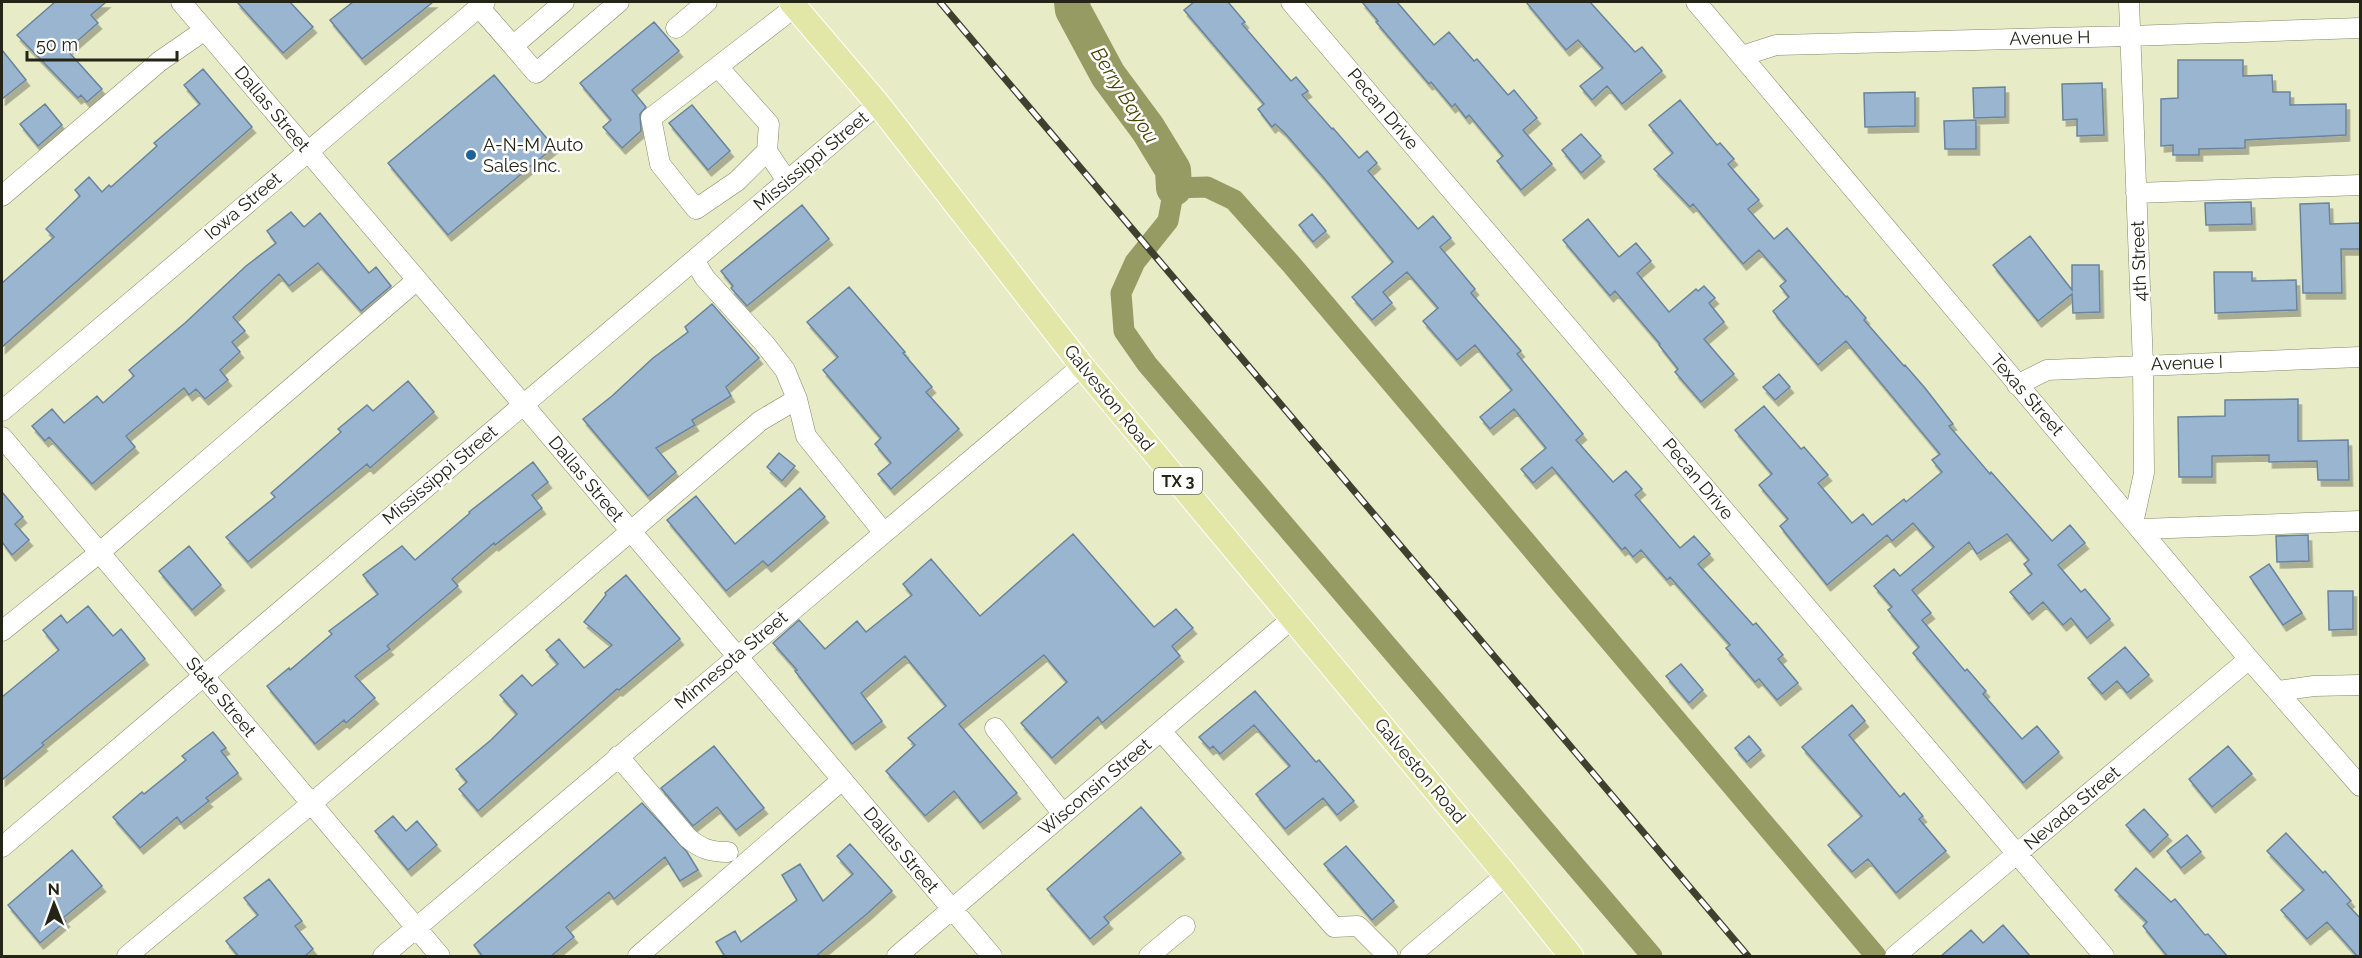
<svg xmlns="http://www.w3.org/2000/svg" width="2362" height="958" font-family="Raleway,sans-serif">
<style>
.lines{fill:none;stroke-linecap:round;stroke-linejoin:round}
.canal{stroke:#969b63;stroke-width:21}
.river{stroke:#969b63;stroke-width:36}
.building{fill:#99b5d0;stroke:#69849d;stroke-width:1.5;filter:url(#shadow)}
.minor-casing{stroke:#848765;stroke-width:21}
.major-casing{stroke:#fff;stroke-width:26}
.minor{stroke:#fff;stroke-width:20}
.major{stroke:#e2e6a6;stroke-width:24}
.rail-casing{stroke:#3f412f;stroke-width:7}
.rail{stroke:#fff;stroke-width:4.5;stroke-dasharray:14;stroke-linecap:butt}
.poi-dot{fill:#1d6296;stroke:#fff;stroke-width:2}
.labels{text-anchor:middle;stroke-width:5;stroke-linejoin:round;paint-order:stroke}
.shield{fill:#fff;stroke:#66665d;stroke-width:1.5}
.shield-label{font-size:16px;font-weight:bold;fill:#242517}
.street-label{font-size:18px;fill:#242517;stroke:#fff}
.poi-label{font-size:18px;fill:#242517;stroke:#fff;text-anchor:start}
.water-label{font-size:20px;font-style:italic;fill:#434600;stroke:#fff}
</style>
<defs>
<filter id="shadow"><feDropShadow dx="3.5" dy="6" stdDeviation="0" flood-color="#0004"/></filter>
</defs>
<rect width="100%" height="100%" fill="#e8ecc6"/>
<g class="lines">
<path class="canal" d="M1652 956 1147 364 1124 331 1121 293 1135 262 1168 221 1174 188 1207 187 1234 200 1291 264 1876 956"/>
<path class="river" d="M1072 2 1073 10 1108 75 1148 129 1173 170 1174 188"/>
</g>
<path class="building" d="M55 2H106L91 15 98 23 67 50 102 89 87 102 81 95 78 98 17 35Z
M237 2H290L313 27 283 53Z
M353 2H433L362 59 330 20Z
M1194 2H1228L1245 22 1242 24 1291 81 1296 77 1308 91 1302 95 1332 129 1333 128 1359 158 1367 151 1377 163 1368 171 1418 229 1433 216 1451 238 1440 247 1475 289 1471 293 1521 351 1517 354 1583 434 1576 440 1613 482 1626 471 1642 489 1635 495 1680 548 1694 536 1710 554 1698 564 1753 625 1756 623 1783 655 1778 659 1798 683 1777 700 1759 679 1755 682 1726 648 1730 645 1670 577 1667 580 1641 550 1633 557 1625 547 1622 550 1552 467 1533 483 1521 469 1546 448 1514 409 1490 429 1480 417 1512 390 1475 345 1457 360 1423 321 1438 308 1407 272 1383 292 1392 303 1372 320 1352 297 1393 262 1324 178 1284 132 1275 124 1272 127 1258 109 1264 104 1184 10Z
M1362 2H1397L1434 45 1449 32 1474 61 1477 59 1508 95 1514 90 1537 118 1523 130 1552 164 1521 190 1497 161 1503 156 1469 115 1466 118 1455 104 1452 107 1431 82 1429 84 1376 22 1378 21Z
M1526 2H1590L1635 52 1642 47 1662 71 1622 104 1607 86 1592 100 1580 86 1603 68 1578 40 1566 50Z
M654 22 679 51 632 90 646 107 640 114 641 131 622 148 603 127 611 120 580 83Z
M2 50 26 80 2 99Z
M2178 60H2243V76L2272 75 2273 92H2290V105L2346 104V135L2245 140V148L2199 149V155H2173V145L2161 146V99L2178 98Z
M203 69 252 127 2 347V283L54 237 46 229 80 196 75 190 89 177 102 192 109 185 111 187 157 146 154 143 200 104 184 85Z
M494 75 554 147 448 235 388 163Z
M2102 83 2104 135 2077 136V119L2063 120 2062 84Z
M2005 87V117L1974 118 1973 88Z
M1915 92V126L1865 127 1864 93Z
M1680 100 1717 145 1720 143 1734 159 1728 164 1759 200 1748 209 1774 239 1787 228 1846 297 1847 296 1866 318 1864 320 1904 366 1905 365 1925 388 1953 424 1949 426 1990 474 1991 472 2052 541 2070 525 2085 543 2058 565 2081 592 2085 589 2110 619 2087 638 2071 618 2063 625 2043 602 2029 614 2010 592 2032 574 2024 564 2029 560 2007 534 1977 554 1969 542 1912 590 1931 613 1922 620 1965 671 1967 669 1986 691 1983 694 2022 739 2037 726 2059 752 2023 783 1913 653 1919 647 1888 610 1892 607 1874 586 1894 569 1900 576 1934 547 1913 523 1892 541 1887 535 1827 585 1780 526 1788 519 1759 485 1772 474 1735 430 1764 406 1801 449 1804 447 1828 475 1818 483 1852 523 1863 514 1872 525 1904 499 1906 502 1942 472 1932 460 1940 454 1846 341 1818 365 1779 319 1773 311 1789 297 1780 286 1786 281 1759 250 1743 264 1693 204 1690 207 1654 169 1673 153 1649 125Z
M45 104 62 125 38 146 20 124Z
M692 105 730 151 708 170 669 123Z
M1976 120V149H1945L1944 121Z
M1581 134 1601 156 1581 173 1562 150Z
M2251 202 2252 224 2206 225 2205 203Z
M2329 203 2330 224 2361 223V249H2341L2342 293H2303L2300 204Z
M802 205 829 239 747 306 731 288 733 286 721 271Z
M291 212 304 227 320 213 369 273 376 267 391 286 361 311 318 263 289 286 279 274 233 317 245 331 232 342 240 352 220 370 228 380 205 399 196 389 189 395 184 388 126 436 135 447 92 484 49 437 45 441 32 426 52 409 64 423 97 396 103 403 134 376 129 370 185 323 246 266 276 243 267 231Z
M1312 214 1326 231 1313 242 1299 225Z
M1588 219 1619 257 1636 243 1651 261 1637 273 1669 312 1696 289 1698 291 1704 286 1715 298 1709 303 1724 322 1704 339 1734 374 1701 402 1675 372 1678 369 1659 345 1660 344 1615 291 1610 296 1563 240Z
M2030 236 2072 290V265H2099L2100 312 2073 313 2072 294 2038 321 1993 265Z
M2214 272H2252V281L2296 280 2297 310 2215 313Z
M849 287 905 352 903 353 932 387 926 392 959 429 891 489 878 474 891 463 875 444 881 438 823 370 838 357 807 322Z
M712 304 759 358 726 387 731 396 692 420 695 425 656 448 676 472 648 496 583 419 612 396 653 358 688 332 685 327Z
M1779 374 1790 387 1775 400 1763 387Z
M408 381 434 412 370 468 367 464 248 562 226 537 275 497 271 493 341 432 338 429 367 405 373 411Z
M2298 399V441L2348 440 2349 480H2318L2317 461 2269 462V455L2212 456V477H2179L2178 417 2225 416V400Z
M779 453 795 466 782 481 767 467Z
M533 462 548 482 532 495 542 508 495 545 494 543 452 579 458 586 387 646 390 649 355 676 375 698 346 723 344 720 315 744 267 686 289 668 290 670 332 634 329 631 378 594 363 575 402 546 415 560 470 513 469 512Z
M800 488 825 517 768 566 763 561 726 591 667 520 696 496 735 544Z
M2 492 23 517 15 524 29 540 12 555 2 542Z
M1073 534 1154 627 1176 609 1193 628 1172 646 1180 656 1102 723 1098 717 1052 758 1021 723 1067 682 1044 655 959 724 1017 793 980 823 954 791 925 816 886 771 915 745 908 738 946 706 905 656 861 693 882 721 852 744 795 671 797 670 773 643 799 620 825 649 857 621 866 632 912 595 903 584 931 559 980 616Z
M2308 535 2309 561 2277 562 2276 536Z
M189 546 221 585 192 610 159 571Z
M2269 564 2302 613 2283 625 2250 577Z
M626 575 680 639 619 690 617 689 478 811 459 789 467 782 456 769 491 740 517 714 500 695 522 675 532 686 558 664 546 650 559 639 584 668 612 645 584 622 606 595 605 593Z
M2328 591H2353V629L2329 630Z
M88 606 113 636 121 629 145 659 42 743 44 745 2 780V697L59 650 43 630 61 615 67 623Z
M2125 647 2149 675 2127 693 2117 681 2102 694 2088 678Z
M1681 664 1703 690 1689 703 1666 676Z
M1255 691 1316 762 1319 760 1354 801 1337 815 1323 798 1285 829 1256 794 1290 766 1254 725 1220 754 1213 746 1210 749 1199 737Z
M1852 705 1865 721 1849 735 1900 797 1904 793 1923 816 1919 819 1946 851 1896 893 1868 859 1852 872 1828 845 1862 816 1802 747Z
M213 732 226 748 221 751 238 773 206 798 209 801 181 823 177 817 140 848 113 817 142 792 144 794 186 760 182 756Z
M1749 736 1761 750 1747 762 1735 748Z
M714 746 764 808 736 830 717 807 693 826 661 788Z
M2228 746 2252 774 2212 807 2189 779Z
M642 803 687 852 698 870 680 881 665 857 614 899 609 892 566 927 574 937 550 957H483L474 945Z
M1141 807 1181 853 1104 917 1109 923 1090 939 1047 889Z
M2144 809 2168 835 2150 852 2126 825Z
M393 816 406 831 417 821 437 845 408 870 375 831Z
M2286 833 2323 873 2325 871 2351 901 2347 904 2361 919V957H2358L2327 922 2307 939 2281 910 2304 890 2267 851Z
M2187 835 2201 852 2181 868 2167 851Z
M850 844 892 891 868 913 815 957H722L724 955 716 942 735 931 741 942 797 900 782 875 800 864 823 901 853 874 837 856Z
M1346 846 1394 901 1372 920 1324 864Z
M72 850 102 886 63 918 66 921 40 943 8 905Z
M2136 868 2171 902 2175 899 2205 935 2208 934 2228 957H2168L2143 926 2147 922 2115 890Z
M269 879 302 921 295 926 313 949 304 957H239L226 941 258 915 244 898Z
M2003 925 2031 957H1940L1971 930 1983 943Z"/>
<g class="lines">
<g class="minor-casing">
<path id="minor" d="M181 2 992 956
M1291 2 2104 956
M1696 2 2249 659 2360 786
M2129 2 2143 365 2144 473 2134 519
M479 7 513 46 564 2
M676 28 707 2
M513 46 536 73 619 2
M1742 56 1776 45 2130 36 2360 28
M718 67 769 124 767 151 737 181 696 209 660 164 651 118 795 7
M767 151 787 181
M2136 193 2360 185
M2 196 160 61 205 30
M694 260 705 278 764 343 785 370 797 399 806 436 884 533
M2017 385 2047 370 2360 357
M2 411 485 2
M2 437 440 956
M2142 529 2360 521
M2 631 99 553 417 280
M2278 691 2314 686 2360 685
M995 728 1063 814
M1161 731 1334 927 1358 926 1388 956
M618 756 688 838C701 849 711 852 728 852
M2 847 878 104
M127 956 311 804 760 421 797 399
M383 956 1082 366
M638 956 842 780
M897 956 1293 618
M1149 956 1185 926
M1410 956 1506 875
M1895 956 2249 659"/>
</g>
<g class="major-casing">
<path id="major" d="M791 2 878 104 1082 366 1506 875 1571 956"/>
</g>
<use href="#minor" class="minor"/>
<use href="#major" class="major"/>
<g class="rail-casing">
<path id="rail" d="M940 2 1748 956"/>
</g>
<use href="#rail" class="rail"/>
</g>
<circle class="poi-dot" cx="471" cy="155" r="6"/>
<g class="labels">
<rect class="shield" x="1154" y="468" width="48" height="26" rx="4.5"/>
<g class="shield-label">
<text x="1178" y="487">TX 3</text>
</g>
<g class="street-label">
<text transform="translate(2050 38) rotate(-1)" y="6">Avenue H</text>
<text transform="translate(272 109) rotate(50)" y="6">Dallas Street</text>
<text transform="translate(1383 109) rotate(50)" y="6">Pecan Drive</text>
<text transform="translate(811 161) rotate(-40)" y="6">Mississippi Street</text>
<text transform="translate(243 206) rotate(-40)" y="6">Iowa Street</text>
<text transform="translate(2139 261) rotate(-92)" y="6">4th Street</text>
<text transform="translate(2187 363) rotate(-2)" y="6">Avenue I</text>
<text transform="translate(2027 395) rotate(49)" y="6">Texas Street</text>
<text transform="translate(1109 398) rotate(51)" y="6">Galveston Road</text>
<text transform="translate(440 475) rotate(-40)" y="6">Mississippi Street</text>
<text transform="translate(586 479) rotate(50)" y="6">Dallas Street</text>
<text transform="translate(1698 479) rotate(50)" y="6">Pecan Drive</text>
<text transform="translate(731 660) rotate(-40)" y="6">Minnesota Street</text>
<text transform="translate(221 697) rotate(50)" y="6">State Street</text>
<text transform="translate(1420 771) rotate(50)" y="6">Galveston Road</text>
<text transform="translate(1095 787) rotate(-40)" y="6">Wisconsin Street</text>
<text transform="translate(2072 808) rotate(-40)" y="6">Nevada Street</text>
<text transform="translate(901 850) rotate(50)" y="6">Dallas Street</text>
</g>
<g class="poi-label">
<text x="483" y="151">A-N-M Auto<tspan x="483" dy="21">Sales Inc.</tspan></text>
</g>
<g class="water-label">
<text transform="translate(1125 95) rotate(58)" y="7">Berry Bayou</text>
</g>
</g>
<rect width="2362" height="958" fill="none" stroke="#242517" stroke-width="6"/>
<g transform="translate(54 904) rotate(359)" stroke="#ffffff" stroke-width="4.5" paint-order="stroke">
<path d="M0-4.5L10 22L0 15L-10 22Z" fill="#242517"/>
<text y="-9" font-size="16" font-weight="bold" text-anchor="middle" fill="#242517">N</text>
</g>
<path d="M27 51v9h150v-9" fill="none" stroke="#242517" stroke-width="3"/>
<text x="36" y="51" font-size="18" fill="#242517" stroke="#ffffff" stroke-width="4.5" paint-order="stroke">50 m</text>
</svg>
